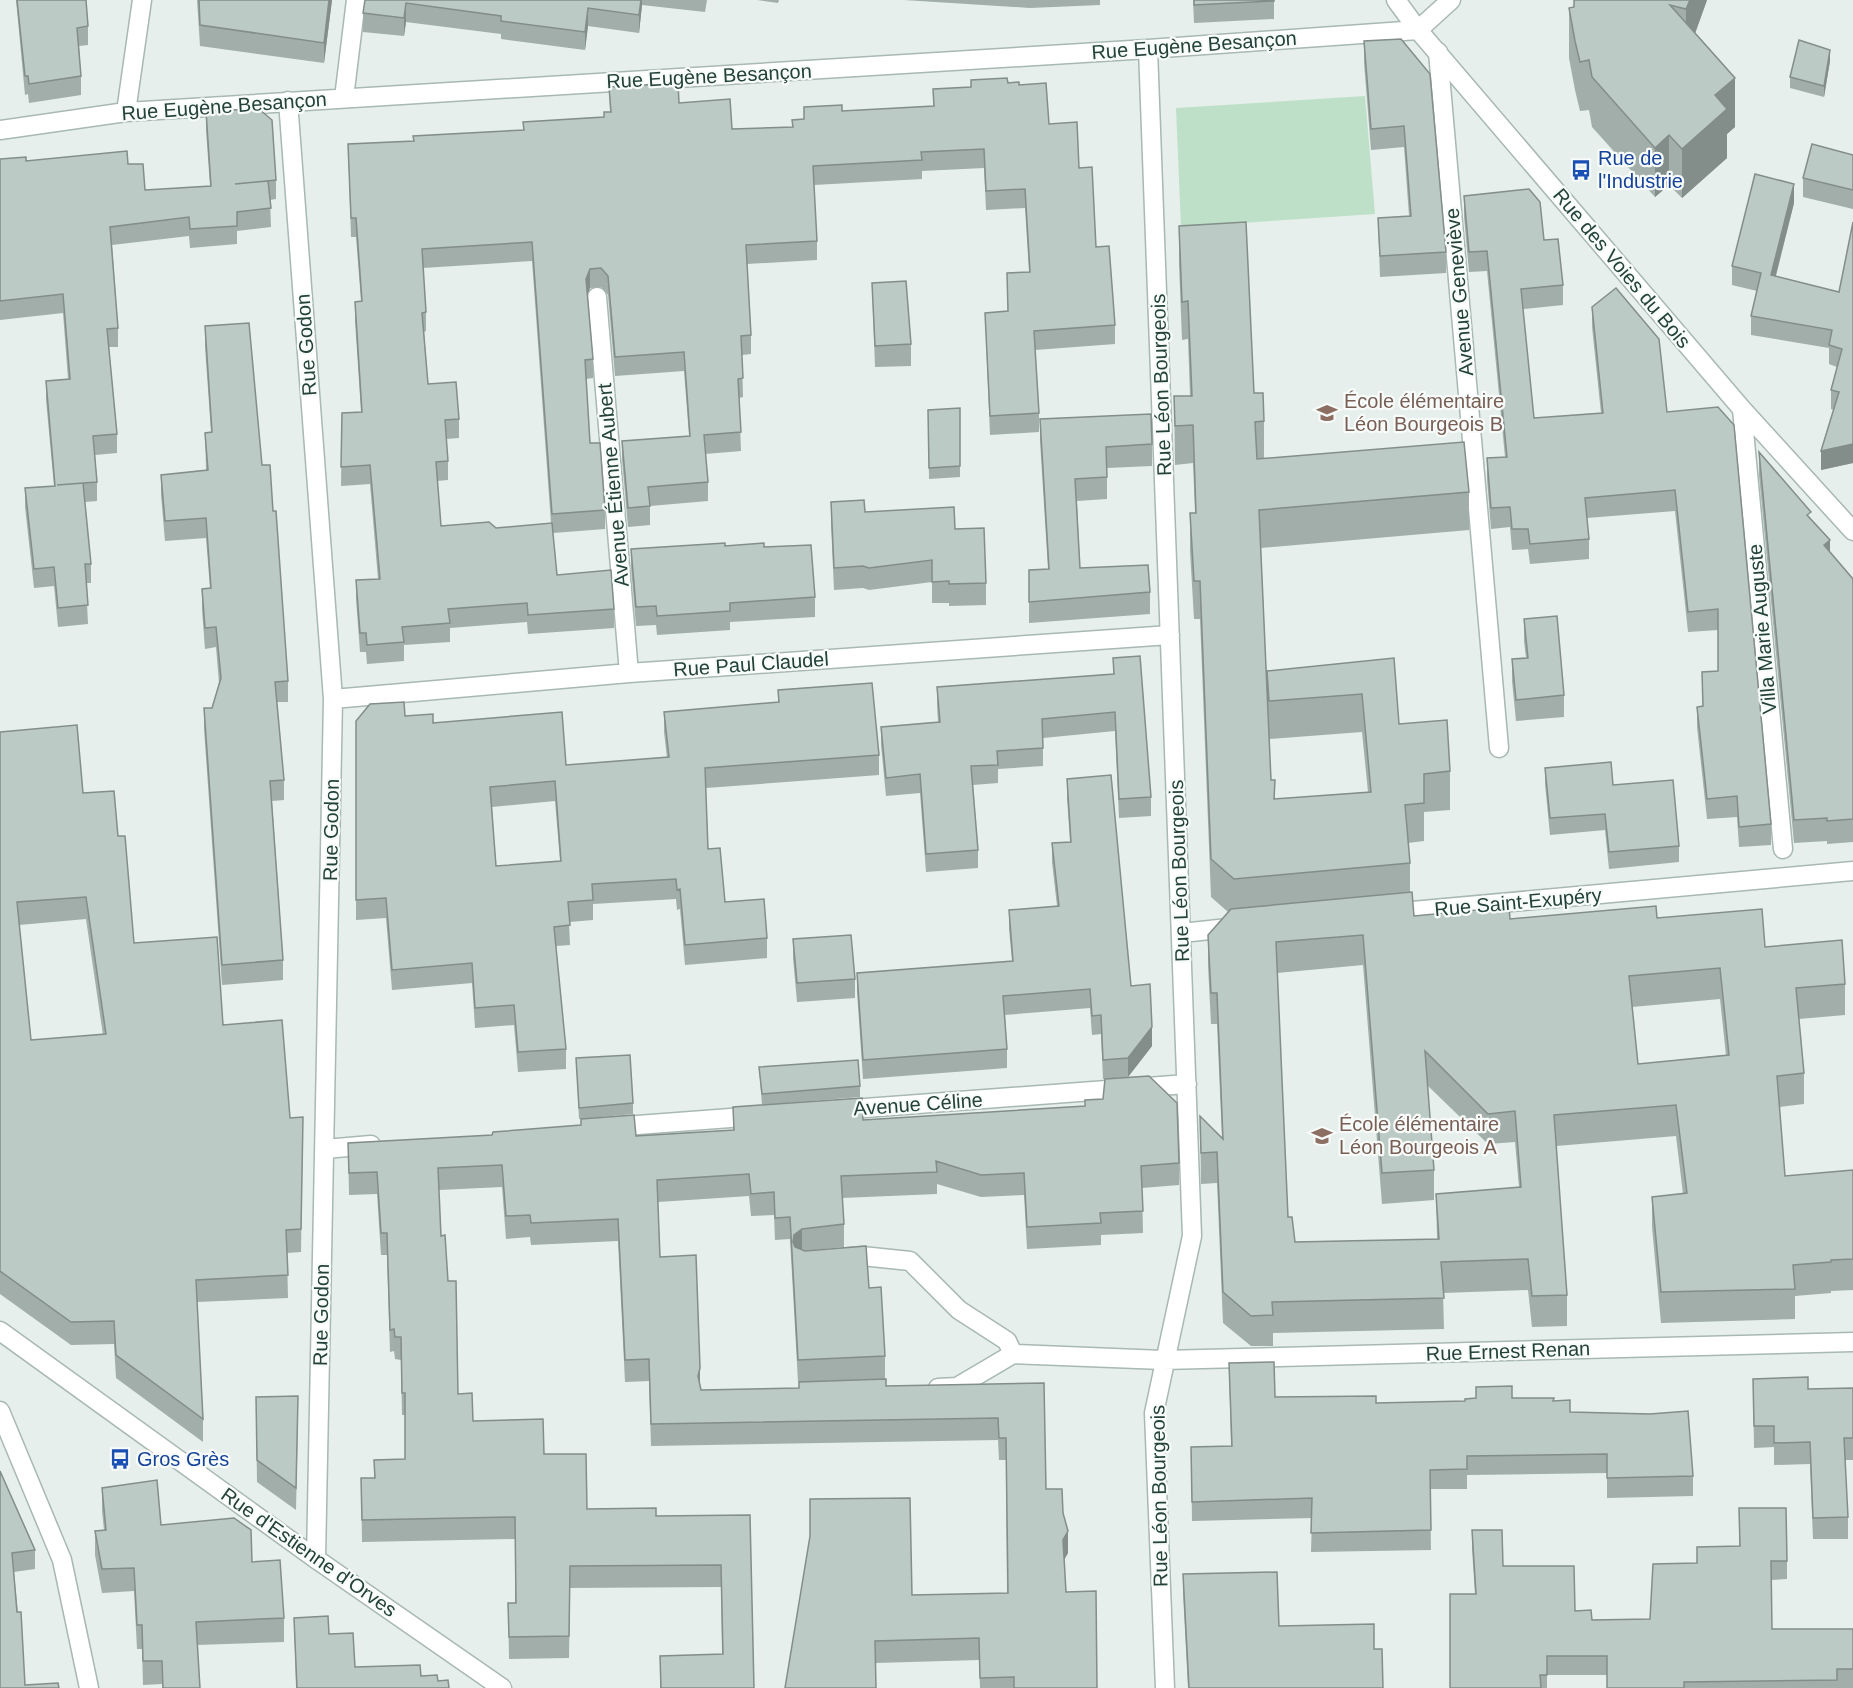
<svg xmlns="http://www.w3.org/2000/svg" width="1853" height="1688" font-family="Arial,sans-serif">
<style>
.grass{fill:#bfe0c8}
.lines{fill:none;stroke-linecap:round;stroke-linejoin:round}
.service-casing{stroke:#a8b8b2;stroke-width:21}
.minor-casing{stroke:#a8b8b2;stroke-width:21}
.tertiary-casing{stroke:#a8b8b2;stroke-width:21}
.service{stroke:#fff;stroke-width:18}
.minor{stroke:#fff;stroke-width:18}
.tertiary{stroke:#fff;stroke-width:18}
.wall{fill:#a1aea9;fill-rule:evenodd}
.shaded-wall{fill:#838d89}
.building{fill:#bbcac4;stroke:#838d89;stroke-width:1.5;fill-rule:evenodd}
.labels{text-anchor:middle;stroke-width:4.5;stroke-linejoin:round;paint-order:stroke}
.street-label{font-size:20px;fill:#24423a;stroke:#f7fbf9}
.transit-label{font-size:20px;fill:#164399;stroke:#f7fbf9;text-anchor:start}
.education-label{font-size:20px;fill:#785e54;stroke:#f7fbf9;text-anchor:start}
</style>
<rect width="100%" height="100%" fill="#e6efeb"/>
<path class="grass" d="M1365 96 1375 214 1181 227 1176 108Z"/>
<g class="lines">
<g class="service-casing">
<path id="service" d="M1438 52 1499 748
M842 1258 862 1256 910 1261 959 1310 1007 1341 1013 1354
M938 1388 957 1387 1013 1354 1163 1360"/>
</g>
<g class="minor-casing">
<path id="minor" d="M1396 0 1418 30 1742 409 1853 531
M1418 30 1451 0
M1148 49 1192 1236 1154 1413 1165 1688
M344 98 356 0
M288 101 333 699 316 1559
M126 112 142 0
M0 130 126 112 1148 49 1418 30
M597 297 629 673
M1742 409 1783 849
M333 699 629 673 1170 635
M1390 913 1853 871
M1182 933 1237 927
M838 1110 1187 1084
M611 1127 757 1116
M325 1149 371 1145
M1163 1360 1853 1342
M0 1411 62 1560 89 1688"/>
</g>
<g class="tertiary-casing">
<path id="tertiary" d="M0 1331 316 1559 502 1688"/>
</g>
<use href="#service" class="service"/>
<use href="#minor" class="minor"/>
<use href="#tertiary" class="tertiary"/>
</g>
<path class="wall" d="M16 0H86L88 26V45L79 46 81 76V95L29 103 28 94 25 95Z
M197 0H332L324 63 200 46Z
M365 0H707L705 12 642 5 639 33 588 26 585 50 501 39V34L406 22 404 36 363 32V13Z
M757 0H779L778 3Z
M904 0H1100V5L1030 8Z
M1193 0H1274V19L1194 23Z
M1707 0 1695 33 1735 127 1727 134V158L1682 198 1669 185 1655 197 1592 127 1589 110 1580 111 1575 90 1569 58V8Z
M1401 39 1446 252V273L1380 277 1378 218 1409 216 1404 147 1371 150 1364 63V41Z
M1830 61 1824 97 1790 88V77Z
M971 80 1008 83 1019 85 1049 124 1079 168 1096 247 1115 325V344L1035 350 1039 413V432L990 435 985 313 1007 311 1029 272 1025 208 986 210 984 168 922 171V179L814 185 817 241V260L747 264 751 335V354L742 355 743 397 739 398 741 451 705 454 708 482V501L650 506V525L628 527 622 460V441L689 436 684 371 615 376 608 295 601 287 590 288 587 295 593 359V378L586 379 590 443 605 510V529L553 533 557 575 614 609V628L528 634 527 622 450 628V642L404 645V661L367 664 366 652H360L356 599V580L378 579 370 484 341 486 342 413 361 412 355 321V302L361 301 356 237H351L348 144 413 141 523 130V122L604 117 610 112 609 87 679 103 732 129 792 127 804 119V107L842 111 933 106V89L971 87ZM532 261 551 523 496 528 441 526 437 481 448 480V461L446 439 459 438V419L428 384 424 332 426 331V312L423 268Z
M206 111 276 180V199L270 200 271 227 237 231V244L190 248 189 236 112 245 118 328V347H109L117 434V453L95 455 97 482V501L85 502 91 564V583H86L88 624 58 627 54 586 34 588 25 507V488L54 486 46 400V381L68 379 63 313 0 320V159L128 164 145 190 210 186 206 130Z
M1853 155V209L1803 197V178Z
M1464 196 1544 240 1563 285V305L1523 309 1534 418 1601 413 1592 327V307L1667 412 1718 407 1771 824V845L1739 847 1737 817 1707 819 1697 727V707L1703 706 1702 672 1718 671V630L1688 632 1675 511 1587 518 1589 539V559L1530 564 1528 549 1512 550 1510 527 1491 529 1487 479V458L1505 457 1487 271 1469 272 1464 217Z
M1794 203 1776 276 1839 292 1853 222V463L1821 470 1834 410 1831 409V390L1837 367 1829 364V348L1751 335V316L1757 291 1732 285V266Z
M1179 226 1254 393 1264 421V459L1469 492V530L1261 548 1267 691V671L1394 658 1399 724 1450 771V810L1424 812V841L1408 843 1410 863V892L1414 916 1510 919 1657 918 1765 947 1845 984V1015L1799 1019 1804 1073V1104L1779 1107 1785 1176 1853 1170V1290L1831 1291V1293L1795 1296V1319L1661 1323 1652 1227V1197L1683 1194 1676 1136 1556 1146 1567 1295V1326L1532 1327 1528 1290 1443 1293 1444 1329 1273 1333V1346H1251L1223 1323 1217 1183 1201 1184 1200 1116 1222 1138 1217 1024H1211L1208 966V935L1228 912 1211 897 1200 619H1194L1190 551V513H1195L1193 463 1175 465 1174 396H1190L1188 339 1182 340 1179 264ZM1362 732 1368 792 1275 799 1271 780 1269 739ZM1363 965 1382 1204 1434 1200V1170L1427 1085 1488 1144 1515 1142 1519 1187 1436 1194 1437 1239 1295 1242 1288 1217 1277 973ZM1720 999 1726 1055 1638 1064 1632 1007Z
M872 283 911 344V366L875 367Z
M205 326 262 465 273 511 288 681V702H277L284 780V800L272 801 283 960V980L222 985 204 729V708H212L219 683 216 647 205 649 202 610V589H210L206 538 165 541 161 495V475L206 470 205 433 211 432 205 347Z
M960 408V477L929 479 928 410Z
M1040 419 1152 444V466L1107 468V499L1077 501 1080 568 1150 592V614L1029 623V570L1048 569 1040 441Z
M1759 452 1811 519 1830 552 1853 579V842L1827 844V841L1794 843 1759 475Z
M831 502 865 512 955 529 986 583V605L949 606V603H932V582L869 590 863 588 834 590 831 523Z
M725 546 764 547 815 597V617L730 622V630L657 635 656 625 636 626 631 568V549Z
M1524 619 1564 695V717L1516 721 1512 681V659L1526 658 1524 641Z
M1113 658 1151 797V816L1119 818 1115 731 1043 738V766L998 769V783L973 785 978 850V868L926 872 920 793 886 796 881 745V727L938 722 937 705V687L1113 674Z
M778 690 879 755V775L706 788 708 849 725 902 767 938V958L685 965 680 909 677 910 676 899 593 904V920L569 922 570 945 556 946 566 1049V1069L518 1072 514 1025 475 1028 472 983 392 990 386 918 356 920V721L405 716 433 723 566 765 667 758 664 732V712L778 702ZM555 801 560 861 496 866 492 807Z
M0 732 83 793 118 836 134 943 223 1025 290 1118 303 1117 301 1252 287 1253 288 1298 197 1302 203 1419V1442L116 1378 114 1344 71 1345 0 1294ZM86 919 103 1035 31 1040 19 925Z
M1545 768 1613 785 1679 846V862L1609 869 1605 830 1550 835 1545 784Z
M1067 779 1131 986 1152 1046 1128 1077 1103 1079 1101 1034 1092 1035 1090 1008 1005 1015 1007 1049V1068L863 1079 857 992V973L1012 961 1009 929V910L1057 906 1052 862V843L1070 842 1067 798Z
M793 939 855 979V998L797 1002 793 958Z
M576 1058 633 1103V1114L579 1119Z
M759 1067 860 1086V1097L762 1105Z
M733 1107 863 1120 1179 1163V1185L1142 1188 1143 1233 1101 1235V1245L1027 1249 1024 1195 981 1197 937 1184V1194L842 1198 844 1224V1247L804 1251 869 1288 885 1356V1379L798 1382 790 1239 775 1240 774 1215 751 1216 749 1196 658 1202 660 1257 701 1390 1044 1383 1046 1489 1063 1513 1068 1553 1064 1559 1066 1592 1097 1688H980L979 1660 875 1663 785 1688 912 1595 1007 1593 1006 1460H999L998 1440 651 1446 649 1381 625 1382 618 1241 531 1245 530 1237 506 1239 502 1187 439 1190 441 1236 448 1281 458 1394 473 1421 544 1454 587 1509 656 1516 750 1515 754 1688H660V1656L722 1654 721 1587 570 1588 569 1658 509 1659 508 1603H515V1539L362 1542 361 1478H374V1460L405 1459V1415H402L401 1360 395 1359 394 1351 390 1352 387 1255H381L377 1194 349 1195 348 1143 636 1136 733 1130Z
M1229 1363 1275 1397 1376 1403 1465 1401 1512 1398 1554 1401 1570 1412 1693 1476V1496L1607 1498V1473L1467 1475V1489H1430L1431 1550 1311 1552 1312 1518 1192 1521 1191 1447 1231 1446Z
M1753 1379 1808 1389 1853 1388V1460H1845L1848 1517V1539H1813L1810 1464 1774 1465V1447L1754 1448Z
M298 1418 296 1510 257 1482 256 1419Z
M0 1471 35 1550V1569L14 1572 25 1685 0 1688Z
M102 1488 161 1525 252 1562 284 1618V1642L197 1645 200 1688H162V1684L143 1685 142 1649H137L134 1591 102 1593 95 1555V1531L104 1530 102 1511Z
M1739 1508 1787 1561V1579L1772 1580V1629H1853V1688H1607V1675H1547V1688H1450L1475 1594 1472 1549V1530L1503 1566 1575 1611 1592 1620 1650 1619 1697 1563 1739 1546Z
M1183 1574 1279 1626 1374 1649 1383 1688H1188L1183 1593Z
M294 1618 329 1634 355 1667 421 1676 438 1681 449 1688H296Z"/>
<path class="shaded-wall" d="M329 0H332L324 63V43Z
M641 0H642V5L639 33V15Z
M1690 0H1707L1686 59V9Z
M406 3V22L404 36V18Z
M588 8V26L585 50V32Z
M1830 50V61L1824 97V86Z
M1735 78V127L1727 134V158L1682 198V149L1715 95Z
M1669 135V185L1655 197V148Z
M1794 184V203L1771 294V275Z
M590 269V288L586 298V279Z
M1853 444V463L1821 470V451Z
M1830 540V563L1824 545Z
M1152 1027V1046L1128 1077V1058Z
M802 1229V1251L794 1257 793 1242 794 1235Z
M700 1368V1390L698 1376Z
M1068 1531V1553L1063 1562V1540Z"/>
<path class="building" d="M17 0H86L88 26 77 28 81 76 29 84 28 76H25Z
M199 0H329L324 43 200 25Z
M365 0H641L639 15 588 8 585 32 501 21V16L406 3 404 18 363 13Z
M1194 0H1274V1L1194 5Z
M1574 0H1690L1686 9 1670 5 1735 78 1715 95 1727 109 1682 149 1669 135 1655 148 1592 77 1589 60 1580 62 1575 41 1569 8 1574 7Z
M1401 39 1430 74 1446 252 1380 256 1378 218 1411 216 1404 126 1371 129 1364 41Z
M1799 40 1830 50 1824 86 1790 77Z
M1007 78 1008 83 1019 82V85L1046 83 1049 124 1077 122 1079 168 1092 167 1096 247 1109 246 1115 325 1034 331 1039 413 990 416 985 313 1008 311 1007 273 1030 272 1025 189 986 191 984 149 921 152 922 160 813 166 817 241 746 245 751 335 741 336 743 378 738 379 741 432 704 435 708 482 648 487 650 506 628 508 622 441 690 436 684 352 615 357 608 276 601 268 590 269 586 279 593 359 585 360 590 443H600L605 510 552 514 532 242 422 249 426 312 422 313 428 384 456 382 459 419 445 420 448 461 436 462 441 526 489 522 496 528 552 523 557 575 611 570 614 609 528 615 527 603 448 609 450 623 402 627 404 642 367 645 366 633H360L356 580 380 579 370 465 341 467 342 413 362 412 355 302 362 301 356 218H351L348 144 414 141 413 136 524 130 523 122 604 117V112H611L609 87 678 83 679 103 730 99 732 129 793 127 792 120 804 119V107L842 105V111L934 106 933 89 971 87V80Z
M259 109 272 120 276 180 235 184 268 181 271 208 237 212V226L190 229 189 217 110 227 118 328 107 329 117 434 93 436 97 482 57 485 83 483 91 564H85L88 605 58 608 54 567 34 569 25 488 55 486 46 381 70 379 63 294 0 301V159L26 157V161L127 151 128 164H143L145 190 211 186 206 111Z
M1812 144 1853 155V190L1803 178Z
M1755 174 1794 184 1771 275 1839 292 1853 222V444L1821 451 1839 392 1831 390 1842 349 1829 345 1832 330 1751 316 1761 273 1732 266Z
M1529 189 1540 202 1544 240 1558 239 1563 285 1521 289 1534 418 1603 413 1592 307 1616 288 1659 339 1667 412 1718 407 1734 425 1771 824 1739 827 1737 796 1707 799 1697 707 1703 706 1702 672 1718 671V609L1688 612 1675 490 1585 498 1589 539 1530 544 1528 529H1512L1510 507 1491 508 1487 458 1507 457 1487 251 1469 252 1464 196Z
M1246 222 1254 393H1263L1264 421 1255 422 1257 459 1464 442 1469 492 1259 510 1271 780H1275L1274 799 1371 792 1362 694 1269 701 1267 671 1394 658 1399 724 1447 720 1450 771 1424 774V803L1405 805 1410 863 1234 879 1211 859 1200 581H1194L1190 513H1196L1193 425 1175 426 1174 396H1192L1188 301 1182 302 1179 226Z
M906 281 911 344 875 346 872 283Z
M249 323 262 465H270L273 511H276L288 681 275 682 284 780 270 781 283 960 222 965 204 708H212L221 678 216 627 205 628 202 589 211 588 206 518 165 521 161 475 208 470 205 433 212 432 205 326Z
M960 408V466L929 468 928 410Z
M1151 414 1152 444 1106 447 1107 477 1075 479 1080 568 1148 565 1150 592 1029 602V570L1049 569 1040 419Z
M1759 452 1811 512 1807 515 1830 540 1824 545 1853 579V819L1827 821V818L1794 820Z
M864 500 865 512 954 507 955 529 984 528 986 583 949 584V581L932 582V560L869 568 863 566 834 568 831 502Z
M725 543V546L764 543V547L811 545 815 597 730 603V611L657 616 656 606 636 607 631 549Z
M1557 616 1564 695 1516 700 1512 659 1528 658 1524 619Z
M1140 656 1151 797 1119 799 1115 712 1042 719 1043 748 997 751 998 765 971 766 978 850 926 854 920 774 886 778 881 727 940 722 937 687 1114 674 1113 658Z
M872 683 879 755 705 768 708 849 720 848 725 902 764 899 767 938 685 945 680 889 677 890 676 879 592 884 593 900 568 902 570 925 554 927 566 1049 518 1052 514 1005 475 1008 472 963 392 970 386 898 356 900V721L370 704 404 702 405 716 433 714V723L562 712 566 765 669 757 664 712 779 702 778 690ZM555 781 561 861 496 866 490 787Z
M77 725 83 793 114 791 118 836H125L134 943 217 937 223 1025 282 1020 290 1118 303 1117 301 1229 286 1230 288 1275 196 1280 203 1419 116 1355 114 1321 71 1322 0 1271V732ZM86 897 106 1034 31 1040 17 902Z
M1611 762 1613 785 1673 780 1679 846 1609 852 1605 814 1550 818 1545 768Z
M1111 775 1131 986 1150 984 1152 1027 1128 1058 1103 1060 1101 1015 1092 1016 1090 989 1003 996 1007 1049 863 1060 857 973 1013 961 1009 910 1059 906 1052 843 1071 842 1067 779Z
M1412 892 1414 916 1509 907 1510 919 1656 906 1657 918 1762 909 1765 947 1842 940 1845 984 1796 988 1804 1073 1777 1076 1785 1176 1853 1170V1259L1831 1260V1262L1793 1265 1795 1289 1661 1292 1652 1197 1687 1193 1676 1105 1554 1115 1567 1295 1532 1296 1528 1259 1441 1262 1444 1298 1272 1302 1273 1315 1251 1316 1223 1292 1217 1152 1201 1153 1200 1116 1223 1139 1217 993H1211L1208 935 1231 909ZM1363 935 1382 1173 1434 1170 1425 1051 1488 1114 1515 1111 1521 1187 1436 1194 1439 1239 1295 1242 1292 1217H1288L1276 942ZM1720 968 1729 1055 1638 1064 1629 976Z
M851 935 855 979 797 983 793 939Z
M630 1055 633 1103 579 1108 576 1058Z
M858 1060 860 1086 762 1094 759 1067Z
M1149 1076 1177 1103 1179 1163 1141 1166 1143 1211 1100 1213 1101 1223 1027 1227 1024 1173 981 1175 936 1161 937 1172 841 1176 844 1224 802 1229 794 1235 793 1242 795 1247 805 1251 866 1246 869 1288 881 1287 885 1356 798 1360 790 1217 775 1218 774 1192 751 1194 749 1174 657 1180 660 1257 696 1255 700 1368 698 1376 701 1390 799 1388V1382L886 1379V1386L1044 1383 1046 1489H1062L1063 1513 1068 1531 1063 1540 1066 1592 1096 1591 1097 1688H1014V1677L980 1678 979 1638 875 1641 876 1688H785L810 1536V1499L910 1498 912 1595 1008 1593 1006 1438H999L998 1418 651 1424 649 1359 625 1360 618 1219 531 1223 530 1215 506 1216 502 1165 438 1168 441 1236 445 1235 448 1281H456L458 1394 472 1393 473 1421 543 1419 544 1454H586L587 1509 656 1508V1516L750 1515 754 1688H661L660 1656 723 1654 721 1565 570 1566 569 1636 509 1637 508 1603H516L515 1517 362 1520 361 1478H375L374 1460 405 1459V1393H402L401 1337H395L394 1329 390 1330 387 1233H381L377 1172 349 1173 348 1143 492 1135 493 1132 581 1125V1119L634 1115 636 1136 734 1130 733 1107 862 1098 863 1120 1085 1106V1100L1103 1099 1105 1079Z
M1274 1362 1275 1397 1376 1396V1403L1465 1401V1399L1476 1398V1387L1512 1386V1398H1554L1553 1401 1570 1400V1412L1650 1414 1688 1411 1693 1476 1607 1478V1454L1467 1456V1469L1430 1470 1431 1530 1311 1533 1312 1498 1192 1502 1191 1447 1232 1446 1229 1363Z
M1808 1377V1389L1853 1388V1438H1844L1848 1517 1813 1518 1810 1442 1774 1443V1426H1754L1753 1379Z
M298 1396 296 1488 257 1460 256 1397Z
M0 1471 35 1550 12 1553 17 1612H21L25 1685 58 1683 59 1688H0Z
M157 1480 161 1525 234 1518 251 1530 252 1562 280 1560 284 1618 196 1622 200 1688H163L162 1661H143L142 1625H137L134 1568 102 1569 95 1531 106 1530 102 1488Z
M1739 1508H1786L1787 1561H1771L1772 1629H1853V1669H1837V1680L1684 1682V1688H1607V1656H1547V1675H1540L1541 1688H1450V1594H1476L1472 1530H1502L1503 1566H1574L1575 1611 1591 1610 1592 1620 1650 1619 1653 1564 1697 1563V1547L1740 1546Z
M1277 1572 1279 1626 1374 1624V1649H1382L1383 1688H1189L1183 1574Z
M328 1616 329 1634 353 1633 355 1667 420 1665 421 1676 437 1675 438 1681 448 1680 449 1688H297L294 1618Z"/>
<defs>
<g id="bus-bare" transform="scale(1.62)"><path d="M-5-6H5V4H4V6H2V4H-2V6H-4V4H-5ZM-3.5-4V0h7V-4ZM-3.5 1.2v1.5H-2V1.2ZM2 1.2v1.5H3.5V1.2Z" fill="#1a4fb4" stroke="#f7fbf9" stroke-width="2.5" paint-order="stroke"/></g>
<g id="school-bare" transform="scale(1.62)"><path d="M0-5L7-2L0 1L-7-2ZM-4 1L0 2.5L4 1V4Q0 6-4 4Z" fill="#8d6e63" stroke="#f7fbf9" stroke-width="2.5" paint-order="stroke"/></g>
</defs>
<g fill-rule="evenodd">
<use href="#bus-bare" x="1581" y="170"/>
<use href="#school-bare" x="1327" y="413"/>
<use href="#school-bare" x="1322" y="1136"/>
<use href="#bus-bare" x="120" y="1459"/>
</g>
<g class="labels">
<g class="street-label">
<text transform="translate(1194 45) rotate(-4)" y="7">Rue Eugène Besançon</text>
<text transform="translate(709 76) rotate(-3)" y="7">Rue Eugène Besançon</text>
<text transform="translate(224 106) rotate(-4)" y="7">Rue Eugène Besançon</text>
<text transform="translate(1622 268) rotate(50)" y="7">Rue des Voies du Bois</text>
<text transform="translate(1459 292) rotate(-95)" y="7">Avenue Geneviève</text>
<text transform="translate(306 345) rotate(-94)" y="7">Rue Godon</text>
<text transform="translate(1161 385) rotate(-92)" y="7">Rue Léon Bourgeois</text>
<text transform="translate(613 485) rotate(-95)" y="7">Avenue Étienne Aubert</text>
<text transform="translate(1762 629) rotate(-95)" y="7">Villa Marie Auguste</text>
<text transform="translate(751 664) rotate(-4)" y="7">Rue Paul Claudel</text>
<text transform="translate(331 830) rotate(-89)" y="7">Rue Godon</text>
<text transform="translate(1179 871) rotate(-92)" y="7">Rue Léon Bourgeois</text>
<text transform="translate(1518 902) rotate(-5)" y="7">Rue Saint-Exupéry</text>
<text transform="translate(918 1104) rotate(-4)" y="7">Avenue Céline</text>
<text transform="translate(321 1315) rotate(-89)" y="7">Rue Godon</text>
<text transform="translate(1508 1351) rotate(-2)" y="7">Rue Ernest Renan</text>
<text transform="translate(1159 1496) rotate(-91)" y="7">Rue Léon Bourgeois</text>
<text transform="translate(309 1552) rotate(35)" y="7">Rue d'Estienne d'Orves</text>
</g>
<g class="transit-label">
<text x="1598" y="165">Rue de<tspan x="1598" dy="23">l'Industrie</tspan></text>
<text x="137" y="1466">Gros Grès</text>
</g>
<g class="education-label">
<text x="1344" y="408">École élémentaire<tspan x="1344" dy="23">Léon Bourgeois B</tspan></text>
<text x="1339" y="1131">École élémentaire<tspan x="1339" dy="23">Léon Bourgeois A</tspan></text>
</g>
</g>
</svg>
